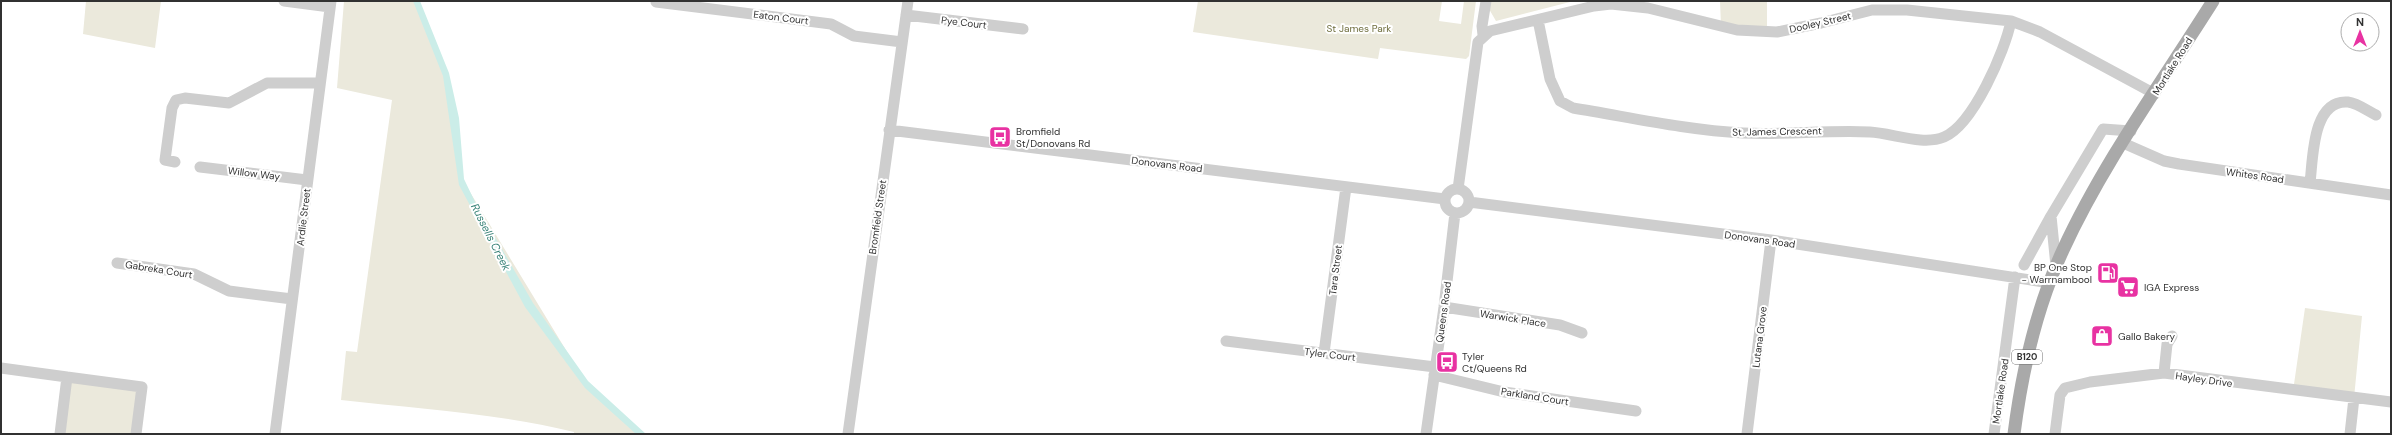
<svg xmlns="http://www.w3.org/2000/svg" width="2392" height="435" font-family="'DM Sans',sans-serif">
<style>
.green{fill:#ebe9dc}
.water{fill:#cbede8}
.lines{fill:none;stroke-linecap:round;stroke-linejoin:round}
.minor{stroke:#cecece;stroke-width:11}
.major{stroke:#a9a9a9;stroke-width:13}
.labels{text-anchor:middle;stroke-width:4;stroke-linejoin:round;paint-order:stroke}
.shield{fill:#fff;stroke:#6f6f6f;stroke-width:1}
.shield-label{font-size:9px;font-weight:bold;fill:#313131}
.street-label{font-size:10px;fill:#313131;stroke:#fff}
.park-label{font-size:10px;fill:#6e6d3d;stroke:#fff}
.poi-label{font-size:10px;fill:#313131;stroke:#fff;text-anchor:start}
.water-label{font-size:11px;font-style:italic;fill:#368176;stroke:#fff}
</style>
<rect width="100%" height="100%" fill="#fff"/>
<path class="green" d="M86 1H161L155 48 83 34Z
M344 1H417L447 74 462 179 586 383 642 434H574V432C498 413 418 409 341 400L346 351 357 352 392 100 337 88Z
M1198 1H1442L1439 21 1461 24 1464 1H1476L1469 56 1466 59 1380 48 1378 59 1193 32Z
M1490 1H1574L1496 21 1489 9Z
M1720 1H1767V31L1721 26Z
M2305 308 2362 316 2354 398 2293 391Z
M67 377 142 387 135 434H60Z"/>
<path class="water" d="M413 1H420L449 73 459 118 464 179 476 204 533 303 588 381 646 434H636L585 388 525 307 459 185 443 76Z"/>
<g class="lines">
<path class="minor" d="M284 1 330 7
M656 2 831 24 854 36 902 42
M906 15 1023 29
M1538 20 1550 79 1560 101 1573 108C1629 117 1686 130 1743 133 1785 135 1827 130 1870 132 1892 133 1923 146 1944 137 1973 125 2005 51 2011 21
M1483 35 1482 26 1486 1
M889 130 1445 199
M2123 143 2164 161 2179 164 2391 195
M175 162 165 160 172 108 176 100 185 98 229 103 267 83H320
M200 167 307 180
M2310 183C2313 159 2312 99 2348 102 2357 103 2368 111 2376 115
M1458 189 1478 42 1490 31 1594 6 1611 4 1648 8 1737 30 1777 32 1821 23 1872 10H1907L2011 21 2040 32 2155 94
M1445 201a12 12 0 1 1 24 0a12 12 0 1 1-24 0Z
M1469 202 1771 240 2050 283
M2051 216 2056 266
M117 263 194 274 229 291 292 299
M2024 265 2051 216 2103 129 2131 131
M1444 307 1560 325 1582 333
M1226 341 1435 367
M1324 353 1346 187
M1 368 67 377 60 434
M2164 373 2167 344 2172 336
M1434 375 1504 392 1636 411
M67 377 142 387 136 434
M275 434 331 1
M848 434 908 1
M1426 434 1444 307 1455 213
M1747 434 1771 240
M1994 434 2015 277
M2055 434 2060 395 2065 388 2090 382 2164 373 2391 402
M2350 434 2354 398"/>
<path class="major" d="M2014 434C2022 371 2036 308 2063 250 2103 163 2162 82 2213 1"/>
</g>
<defs>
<g id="bus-square" transform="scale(1.15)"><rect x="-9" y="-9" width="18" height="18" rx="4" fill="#e832a2" stroke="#fff"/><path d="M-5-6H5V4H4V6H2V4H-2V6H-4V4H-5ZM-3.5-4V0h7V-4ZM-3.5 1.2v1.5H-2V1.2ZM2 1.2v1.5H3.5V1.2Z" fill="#fff"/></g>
<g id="fuel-square" transform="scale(1.15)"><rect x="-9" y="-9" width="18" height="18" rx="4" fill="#e832a2" stroke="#fff"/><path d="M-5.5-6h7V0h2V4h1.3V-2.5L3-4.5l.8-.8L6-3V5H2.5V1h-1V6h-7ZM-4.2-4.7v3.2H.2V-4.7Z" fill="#fff"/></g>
<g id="supermarket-square" transform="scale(1.15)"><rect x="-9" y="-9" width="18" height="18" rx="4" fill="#e832a2" stroke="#fff"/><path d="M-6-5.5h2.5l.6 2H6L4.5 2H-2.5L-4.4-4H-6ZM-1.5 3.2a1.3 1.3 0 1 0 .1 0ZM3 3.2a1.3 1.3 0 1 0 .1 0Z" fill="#fff"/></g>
<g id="shop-square" transform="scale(1.15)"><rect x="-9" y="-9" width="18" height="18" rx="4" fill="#e832a2" stroke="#fff"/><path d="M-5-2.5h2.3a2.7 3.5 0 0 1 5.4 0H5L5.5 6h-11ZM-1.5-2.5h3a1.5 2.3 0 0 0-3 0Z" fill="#fff"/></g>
</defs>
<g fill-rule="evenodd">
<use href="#bus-square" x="1000" y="137"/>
<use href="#fuel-square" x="2108" y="273"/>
<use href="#supermarket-square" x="2128" y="287"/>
<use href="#shop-square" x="2102" y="336"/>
<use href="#bus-square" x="1447" y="362"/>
</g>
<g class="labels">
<rect class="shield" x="2012" y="350" width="30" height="14" rx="3"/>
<g class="shield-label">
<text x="2027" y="360">B120</text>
</g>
<g class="street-label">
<text transform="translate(781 17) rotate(7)" y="4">Eaton Court</text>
<text transform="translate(964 22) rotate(7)" y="4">Pye Court</text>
<text transform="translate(1820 22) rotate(-13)" y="4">Dooley Street</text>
<text transform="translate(2172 66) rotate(-58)" y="4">Mortlake Road</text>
<text transform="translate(1777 131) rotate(-1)" y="4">St. James Crescent</text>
<text transform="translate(1167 164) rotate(7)" y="4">Donovans Road</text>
<text transform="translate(254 173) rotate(7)" y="4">Willow Way</text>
<text transform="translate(2255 175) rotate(8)" y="4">Whites Road</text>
<text transform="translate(303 217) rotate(-83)" y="4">Ardlie Street</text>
<text transform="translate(877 217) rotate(-82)" y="4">Bromfield Street</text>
<text transform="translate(1760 239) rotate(8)" y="4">Donovans Road</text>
<text transform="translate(159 269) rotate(9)" y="4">Gabreka Court</text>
<text transform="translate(1335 270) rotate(-83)" y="4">Tara Street</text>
<text transform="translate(1443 312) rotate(-82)" y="4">Queens Road</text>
<text transform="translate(1513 318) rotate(9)" y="4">Warwick Place</text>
<text transform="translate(1759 337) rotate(-83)" y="4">Lutana Grove</text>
<text transform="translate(1330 354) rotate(7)" y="4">Tyler Court</text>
<text transform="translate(2204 379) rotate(8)" y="4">Hayley Drive</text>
<text transform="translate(2000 391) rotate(-82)" y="4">Mortlake Road</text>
<text transform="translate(1535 396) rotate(9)" y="4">Parkland Court</text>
</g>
<g class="park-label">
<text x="1359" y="32">St James Park</text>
</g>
<g class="poi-label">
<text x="1016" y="135">Bromfield<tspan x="1016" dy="12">St/Donovans Rd</tspan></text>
<text x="2092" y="271" text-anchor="end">BP One Stop<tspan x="2092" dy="12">- Warrnambool</tspan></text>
<text x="2144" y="291">IGA Express</text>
<text x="2118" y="340">Gallo Bakery</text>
<text x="1462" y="360">Tyler<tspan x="1462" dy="12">Ct/Queens Rd</tspan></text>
</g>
<g class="water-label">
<text transform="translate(491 237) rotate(63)" y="4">Russells Creek</text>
</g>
</g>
<rect width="2392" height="435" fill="none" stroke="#313131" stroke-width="4"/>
<g transform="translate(2360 32)"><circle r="19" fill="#ffffff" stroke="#adadad"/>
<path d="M0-3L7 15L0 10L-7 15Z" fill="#e832a2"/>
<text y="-6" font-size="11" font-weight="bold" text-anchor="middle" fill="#313131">N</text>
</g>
</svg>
